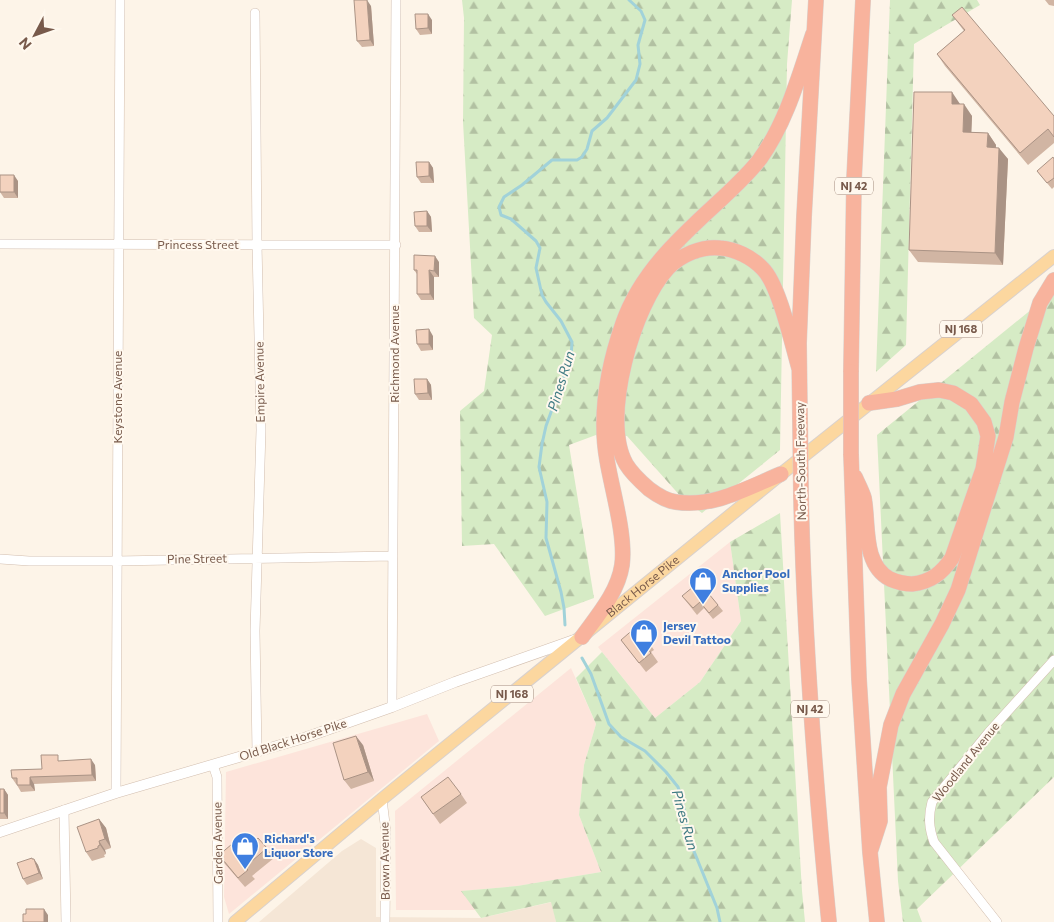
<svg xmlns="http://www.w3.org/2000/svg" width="1054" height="922" font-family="Commissioner,sans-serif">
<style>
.residential{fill:#f5e6d6}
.commercial{fill:#fde4db}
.forest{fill:url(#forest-firs)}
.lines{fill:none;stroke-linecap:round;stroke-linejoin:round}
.stream{stroke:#a1d2d9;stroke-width:3}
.minor-casing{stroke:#d2beaf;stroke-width:10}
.tertiary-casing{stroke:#d2beaf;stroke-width:11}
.primary-casing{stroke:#d9d1cd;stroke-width:14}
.motorway-casing{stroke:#d9d1cd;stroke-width:16}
.minor{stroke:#fff;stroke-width:9}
.tertiary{stroke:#fff;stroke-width:10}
.primary{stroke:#fcd79f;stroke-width:12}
.motorway{stroke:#f8b39d;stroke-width:15}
.motorway-bridge-casing{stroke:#d9d1cd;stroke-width:16;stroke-linecap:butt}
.motorway-bridge{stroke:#f8b39d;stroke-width:15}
.wall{fill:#d1b5a3}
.shaded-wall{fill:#aa9385}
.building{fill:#f3d2be;stroke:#aa9385}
.labels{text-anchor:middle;stroke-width:4;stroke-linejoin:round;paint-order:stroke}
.shield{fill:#fff8ee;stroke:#a0897c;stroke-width:1}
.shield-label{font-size:11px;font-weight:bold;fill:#785a4b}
.street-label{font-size:12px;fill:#785a4b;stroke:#fff8ee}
.shop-label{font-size:12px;font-weight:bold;fill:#366cbe;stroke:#fff8ee;text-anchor:start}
.water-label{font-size:14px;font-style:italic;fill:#407b84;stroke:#fff8ee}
</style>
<defs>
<pattern id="forest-firs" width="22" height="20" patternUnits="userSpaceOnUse" patternTransform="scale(1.25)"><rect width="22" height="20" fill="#d6ebc5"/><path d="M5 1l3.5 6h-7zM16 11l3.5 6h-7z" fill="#b2c1a2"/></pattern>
</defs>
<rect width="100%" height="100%" fill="#fdf4e8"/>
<path class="residential" d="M361 839 376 848V917L481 918 552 902 556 922H259L342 851Z"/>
<path class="commercial" d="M730 542 741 621 700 682 655 718 598 647Z
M571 668 596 724 584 765 579 815 601 872 517 886 462 891 476 910H396L395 811Z
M427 714 439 741 229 914 224 897 226 772Z"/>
<path class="forest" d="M462 0H792L787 64 780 450 702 513 682 498 627 436 596 435 569 445 594 598 545 616 494 544 462 546 460 411 484 391 492 335 474 318 463 122 464 18Z
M890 0H977L980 5 914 44 906 345 876 372Z
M1054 291V777L917 909 922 922H903L898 881 877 435Z
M780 513 802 891 805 922H556L551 902 481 918 461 891 517 886 601 872 579 815 584 765 596 724 576 678 602 652 655 718 700 682 741 621 730 542Z"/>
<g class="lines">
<path class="stream" d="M565 625 564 608 561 592 546 538 547 502 539 467 542 444 546 426 571 357 572 342 561 321 546 302 542 295 536 268 540 248 536 241 511 219 501 215 499 207 504 197 522 185 552 160H577L582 157 587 149 592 131 607 118 636 80 640 64 638 45 645 20 641 11 629 0
M582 658 591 674 609 724 621 737 645 751 666 772 678 787 683 803 689 839 717 908 720 922"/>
<g class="minor-casing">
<path id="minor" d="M255 13 257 244 261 430 255 631 257 752
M0 244 396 245
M0 559 29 561H116L393 556
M392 707 396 0
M213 765 217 777 218 922
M116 793 120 0
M382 799 386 832 385 922
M64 810 66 922
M997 922 934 842C929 828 928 817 932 802L989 732 1054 660"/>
</g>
<g class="tertiary-casing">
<path id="tertiary" d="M0 832 116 793 304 738 392 707 455 682 574 640"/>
</g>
<g class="primary-casing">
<g id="primary">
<path id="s1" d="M235 922 382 799 781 474 1054 256"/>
</g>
</g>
<g class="motorway-casing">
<path id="motorway" d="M851 372 854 180 863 0
M800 419 799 343 804 217 816 0
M851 454 859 679 870 852 877 922
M781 474C747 488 713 508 676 502 667 501 657 495 649 489 641 482 632 474 626 464 600 419 634 304 668 268 681 255 701 246 720 248 735 249 752 257 763 269 779 285 792 344 799 368
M855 477C858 484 862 491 864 498 869 524 862 564 890 579 897 582 905 584 912 584 931 582 942 573 952 558L983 469 988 436 984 422 971 404 953 393 939 390 920 392 897 399 869 403
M801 495C804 638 815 780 829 922
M582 637C598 615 618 592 622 565 626 536 612 490 607 460 599 415 608 366 623 323 640 274 678 239 715 205 731 190 747 176 760 159 786 123 799 76 813 34
M870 852 880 821 879 787 891 725 903 694 942 624 958 590 1006 437 1012 402 1026 348 1040 303 1054 280"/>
</g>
<use href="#minor" class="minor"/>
<use href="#tertiary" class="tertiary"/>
<use href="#primary" class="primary"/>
<use href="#motorway" class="motorway"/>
<g class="motorway-bridge-casing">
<path id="motorway-bridge" d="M851 372V454
M800 419 801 495"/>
</g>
<use href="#motorway-bridge" class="motorway-bridge"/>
</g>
<path class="wall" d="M1045 0H1054V6L1049 5Z
M371 6 374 46 362 47 357 41Z
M952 15 1054 116V143L1028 165 945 66 937 54 964 31Z
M432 20V34L420 35 416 29Z
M960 104 972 116 971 132 988 133 996 145V148L1008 159 1003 265 918 262 909 250Z
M1054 159V187L1052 189 1037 171Z
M429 162 433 168 434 183H421L417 177Z
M0 175 18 181V198H4L0 192Z
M427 211 431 217 432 232H419L415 226Z
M439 262V277H434V300H421L417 294V274L414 270Z
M433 336V350L421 351 417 344Z
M427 379 431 385 432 400H419L415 394Z
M682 596 718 605 723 611 713 619 704 608 697 615Z
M621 640 648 641 654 650 651 652 658 662 646 672Z
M363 745 374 781 351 789 344 780Z
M62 761 95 765 96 781 34 784 35 791 21 792 17 785V784H16L12 778 42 769Z
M0 789H4L8 795V819H0Z
M461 794 467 803 440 824 421 797Z
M99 819 106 828 111 848 105 850 106 854 104 855 105 857 92 861 86 852Z
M267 848 274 858 252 876 255 879 245 887 225 864 219 855 245 849Z
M33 859H34L38 865 43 879 27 885 23 879Z"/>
<path class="shaded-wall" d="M367 0 371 6 374 46 370 40Z
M428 14 432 20V34L428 28Z
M952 92 960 104V116L952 104Z
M964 104 972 116 971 144 963 132Z
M988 133 996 145 995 159 987 147Z
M999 148 1008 159 1003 265 995 253Z
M429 162 433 168 434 183 429 176Z
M14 175 18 181V198L14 192Z
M427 211 431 217 432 232 427 226Z
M435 256 439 262V277L434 271Z
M429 270 434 277V300L430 294Z
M429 329 433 336V350L429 344Z
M427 379 431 385 432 400 428 393Z
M356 736 363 745 374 781 368 772Z
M91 759 95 765 96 781 92 775Z
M30 777 34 784 35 791 30 785Z
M4 789 8 795V819L4 813Z
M99 819 106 828 111 848 105 839Z
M99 841 105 850 106 854 100 845Z
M32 858 36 863 34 859 38 865 43 879 39 873Z
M44 909 48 915V922H44Z"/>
<path class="building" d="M354 0H367L370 40 357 41Z
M962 7 1054 116V137L1048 129 1020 153 937 54 965 30 952 15Z
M415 14H428V28L416 29Z
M914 92H952V104H964L963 132 988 133 987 147 999 148 995 253 909 250Z
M1053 157 1054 159V178L1047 183 1037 171Z
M416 162H429V176L417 177Z
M0 175H14V192H0Z
M427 211V226H415L414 212Z
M414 255 435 256 434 271 429 270 430 294H417V270H414Z
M429 329V344H417L416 330Z
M414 379H427L428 393 415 394Z
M699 582 718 605 709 613 700 602 693 608 682 596Z
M636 627 648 641 644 644 651 653 639 663 621 640Z
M356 736 368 772 344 780 333 743Z
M41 755H58V761L91 759 92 775 30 777V785H17V778H12L11 770 42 769Z
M448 777 461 794 433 814 421 797Z
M0 789H4V813H0Z
M99 819 105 839 99 841 100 845 98 846V848L86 852 77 827Z
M258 838 267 848 245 867 248 870 238 878 219 855 238 839 245 849Z
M32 858V859H34L39 873 23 879 17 863Z
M26 909H44V922H23V914H26Z"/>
<defs>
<g id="shop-pin" transform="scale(1.4375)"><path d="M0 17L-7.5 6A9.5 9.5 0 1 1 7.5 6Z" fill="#3f7fe0" stroke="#fff8ee"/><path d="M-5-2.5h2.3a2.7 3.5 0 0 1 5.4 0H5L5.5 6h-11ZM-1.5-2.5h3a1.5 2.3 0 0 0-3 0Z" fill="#fff"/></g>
</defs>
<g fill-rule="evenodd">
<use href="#shop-pin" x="703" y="581"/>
<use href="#shop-pin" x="644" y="633"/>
<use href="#shop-pin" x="245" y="846"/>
</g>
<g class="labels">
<g class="shield">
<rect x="835" y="177.5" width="38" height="17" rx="4"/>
<rect x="940" y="320.5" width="42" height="17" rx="4"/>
<rect x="491" y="685.5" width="42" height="17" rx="4"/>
<rect x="791" y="700.5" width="38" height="17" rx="4"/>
</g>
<g class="shield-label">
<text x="854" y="190">NJ 42</text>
<text x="961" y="333">NJ 168</text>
<text x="512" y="698">NJ 168</text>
<text x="810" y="713">NJ 42</text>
</g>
<g class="street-label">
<text x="198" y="249">Princess Street</text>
<text transform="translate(395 354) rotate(-90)" y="4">Richmond Avenue</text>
<text transform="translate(260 382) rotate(-91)" y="4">Empire Avenue</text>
<text transform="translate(118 397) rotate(-90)" y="4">Keystone Avenue</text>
<text transform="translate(801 461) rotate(-91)" y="4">North-South Freeway</text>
<text transform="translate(197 559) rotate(-1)" y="4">Pine Street</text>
<text dy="4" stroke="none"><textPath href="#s1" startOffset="528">Black Horse Pike</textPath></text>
<text transform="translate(293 740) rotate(-18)" y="4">Old Black Horse Pike</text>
<text transform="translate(966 762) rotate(-51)" y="4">Woodland Avenue</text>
<text transform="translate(218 843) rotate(-91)" y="4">Garden Avenue</text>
<text transform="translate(385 861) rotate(-91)" y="4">Brown Avenue</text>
</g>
<g class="shop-label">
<text x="722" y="578">Anchor Pool<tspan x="722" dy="14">Supplies</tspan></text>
<text x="663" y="630">Jersey<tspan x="663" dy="14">Devil Tattoo</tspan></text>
<text x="264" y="843">Richard's<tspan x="264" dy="14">Liquor Store</tspan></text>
</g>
<g class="water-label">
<text transform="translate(561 381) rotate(-73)" y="5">Pines Run</text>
<text transform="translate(685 820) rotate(74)" y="5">Pines Run</text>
</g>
</g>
<g transform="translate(35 35) rotate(229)" stroke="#fff8ee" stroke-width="4" paint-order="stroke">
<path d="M0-4L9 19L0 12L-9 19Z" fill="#785a4b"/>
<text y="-8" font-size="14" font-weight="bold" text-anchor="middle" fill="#785a4b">N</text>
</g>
</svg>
